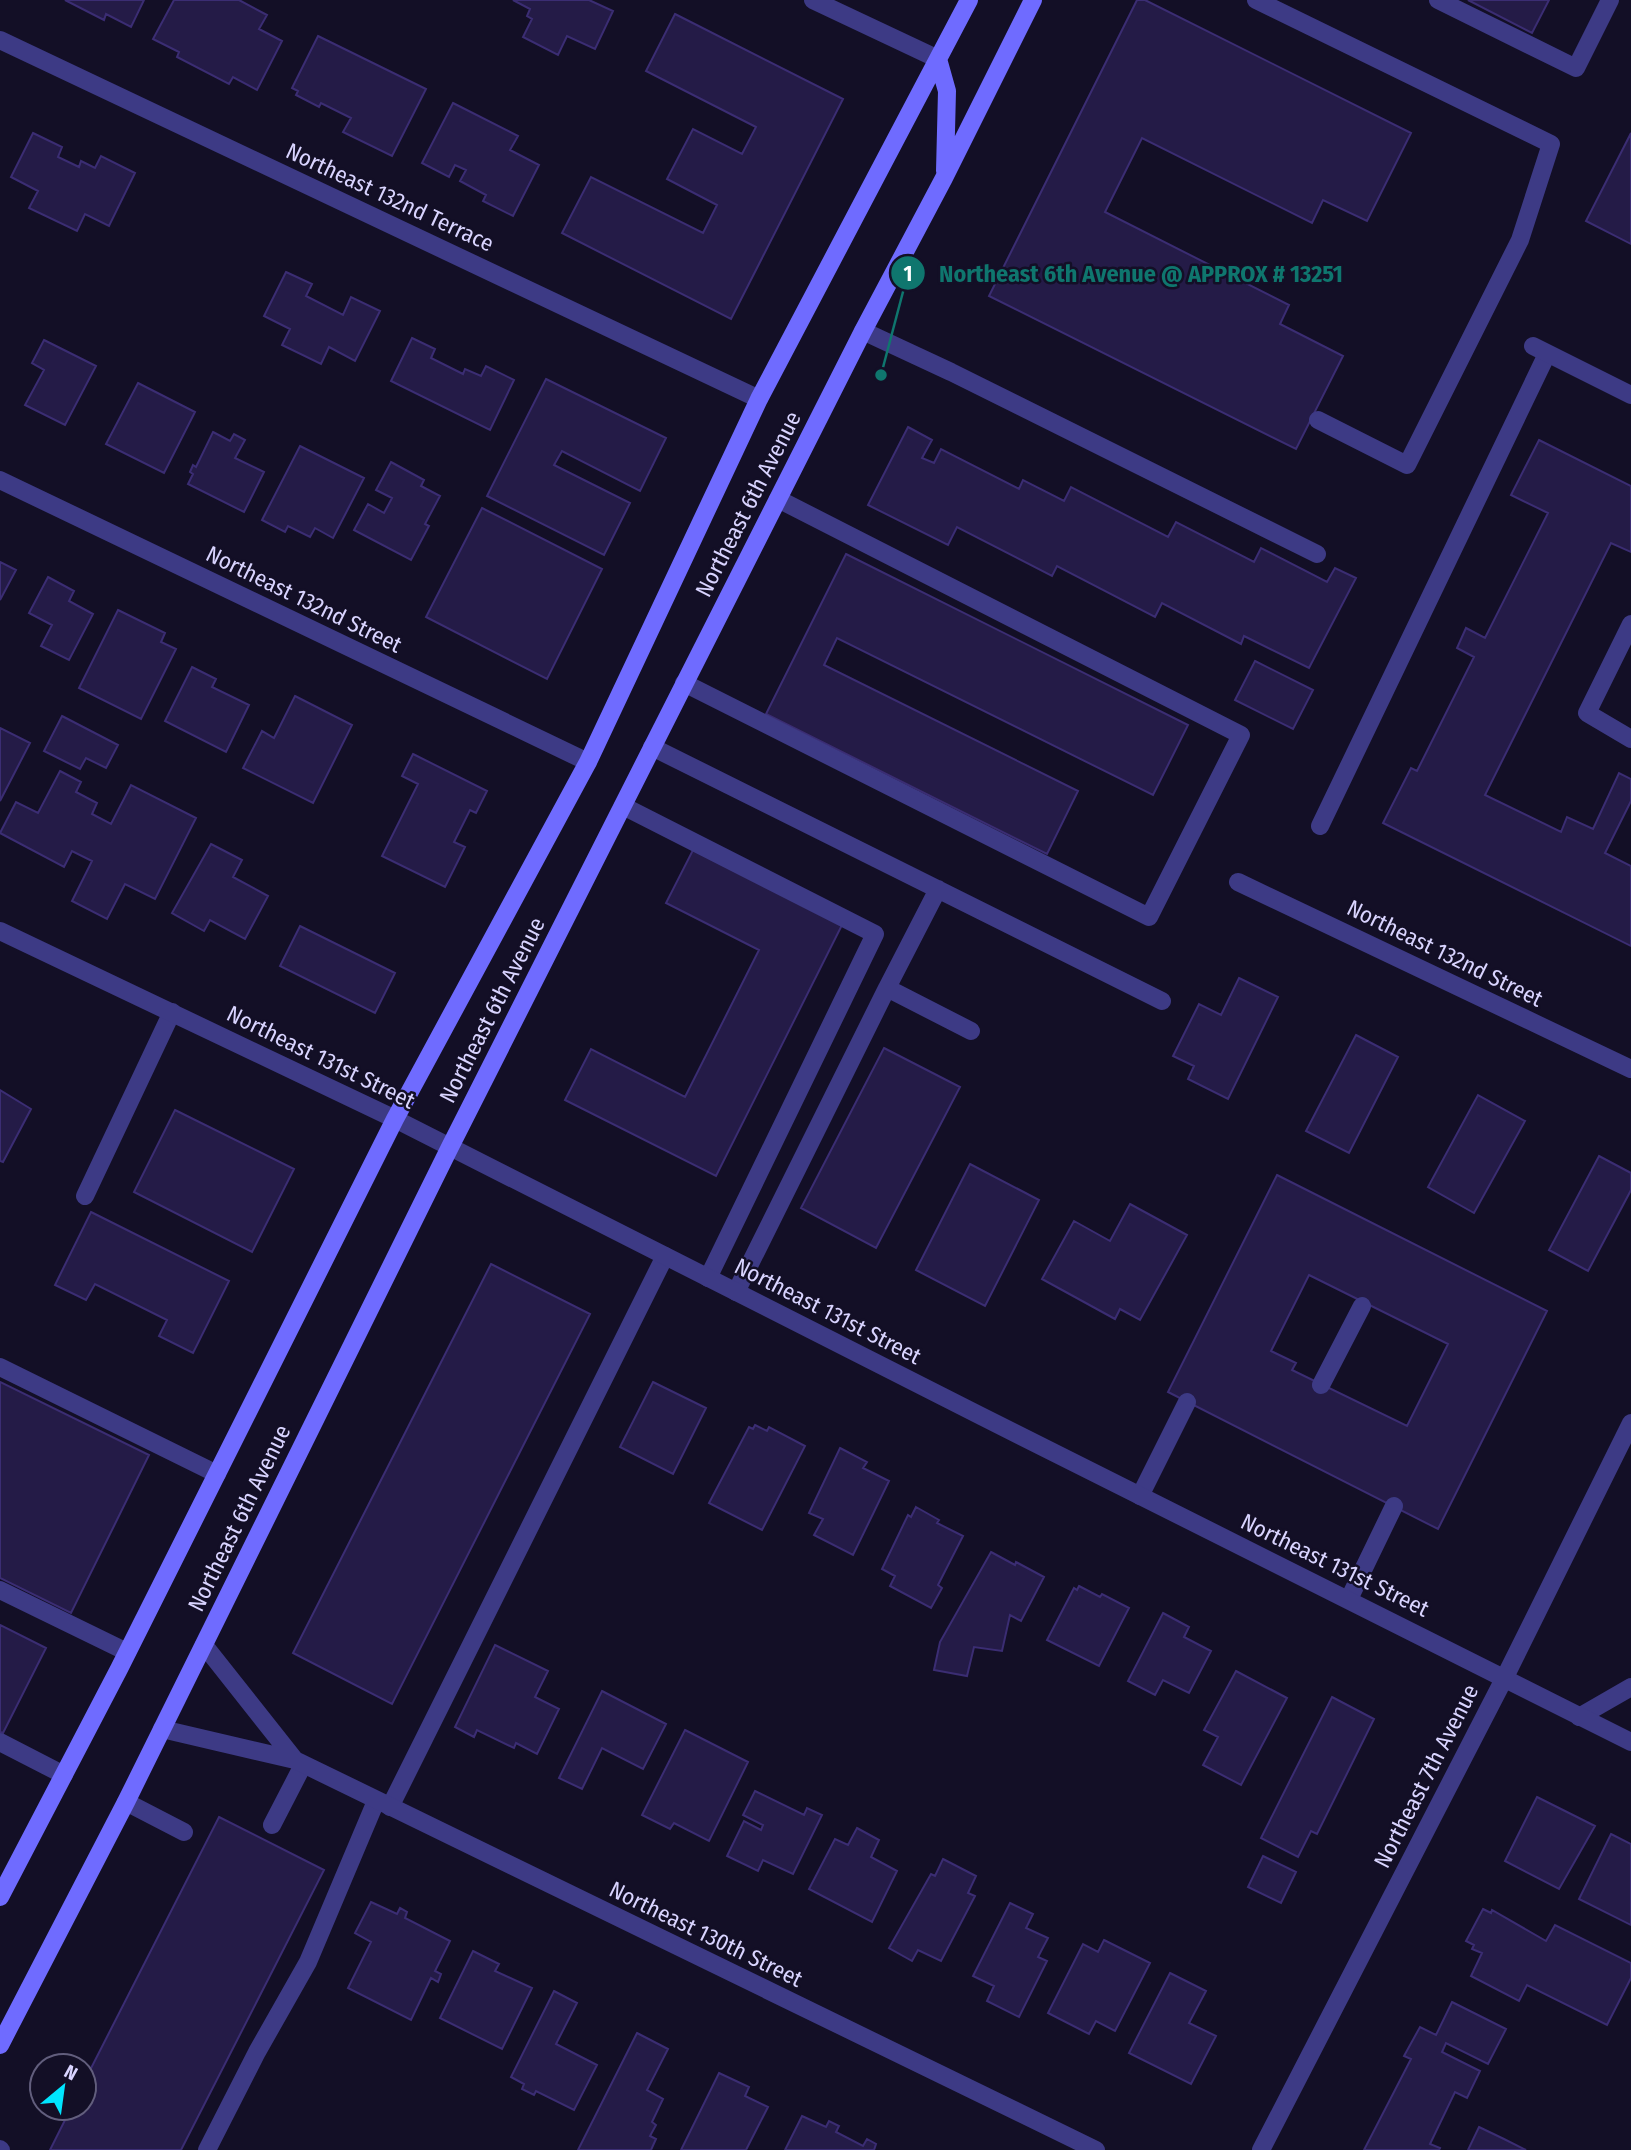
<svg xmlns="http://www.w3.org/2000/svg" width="1631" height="2150" font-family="'Fira Sans Condensed',sans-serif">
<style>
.building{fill:#241b47;stroke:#3b2d73;stroke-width:2;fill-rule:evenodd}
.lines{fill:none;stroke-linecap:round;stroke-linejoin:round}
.service{stroke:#3d3a85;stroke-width:18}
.minor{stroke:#3d3a85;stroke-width:18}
.secondary{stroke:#6f6bff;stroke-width:18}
.labels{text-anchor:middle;stroke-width:5;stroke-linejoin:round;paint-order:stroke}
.street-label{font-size:23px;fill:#d9d4ff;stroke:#130f26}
.leader{fill:none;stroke:#0f766e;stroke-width:2.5}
.callout-dot{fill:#0f766e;stroke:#130f26;stroke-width:2.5}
.mark-label{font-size:21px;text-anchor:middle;font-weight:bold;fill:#fff}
.callout-label{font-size:24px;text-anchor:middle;font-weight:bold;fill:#0f766e;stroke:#130f26;stroke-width:5;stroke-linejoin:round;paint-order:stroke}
</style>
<rect width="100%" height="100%" fill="#130f26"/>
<path class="building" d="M65 0H144L131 27 106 14 104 20Z
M174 0H239L267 15 259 29 282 41 257 90 233 77 229 84 177 57 179 52 153 39Z
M513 0H589L613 11 595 49 567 36 558 55 523 37 532 19 527 16 530 9Z
M1137 0H1145L1411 133 1367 221 1323 200 1312 223 1142 138 1105 212 1289 305 1280 324 1343 356 1296 449 989 296Z
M1468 0H1549L1532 33Z
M675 14 843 99 731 319 562 233 591 177 703 233 717 205 667 179 693 129 742 154 756 127 646 71Z
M318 36 426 89 392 156 343 132 351 118 321 103 319 107 296 95 298 91 292 88Z
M453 103 518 136 510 150 539 165 513 216 483 201 486 195 460 181 466 170 455 165 449 177 422 163Z
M33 133 62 147 58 157 79 167 81 161 95 168 101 156 135 173 109 226 85 214 77 231 29 208 38 191 11 177Z
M1631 133V244L1586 221Z
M286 272 312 284 306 296 343 315 351 297 380 311 355 361 329 347 321 364 282 345 290 329 264 316Z
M412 338 435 349 431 358 463 374 465 369 481 376 486 366 514 380 490 430 391 381Z
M44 340 96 366 65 425 25 405 44 370 32 363Z
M546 379 666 438 640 491 562 451 554 465 630 503 604 555 487 496Z
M138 383 195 412 164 473 106 444Z
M908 427 932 440 922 458 934 463 941 449 1019 489 1023 480 1064 501 1071 487 1168 537 1176 522 1254 562 1261 548 1327 582 1335 568 1356 578 1309 668 1244 636 1241 644 1162 603 1155 617 1057 566 1052 576 957 527 948 545 868 505Z
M213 432 230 441 234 434 245 440 235 458 264 472 244 512 188 484 193 474 190 472 193 465 196 467Z
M1539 440 1631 486V552L1611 543 1485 795 1561 832 1567 817 1593 829 1619 773 1631 779V801L1605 853 1631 866V946L1383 823 1411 768 1417 771 1474 657 1457 648 1466 628 1485 638 1548 513 1511 495Z
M300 446 364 478 333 538 315 528 310 537 288 526 285 532 262 520Z
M391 462 424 480 421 486 440 496 425 524 429 526 411 560 354 530 368 504 384 513 392 498 376 490Z
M482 508 602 569 547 679 426 617Z
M846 554 1188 725 1153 795 837 638 824 665 1078 791 1047 854 766 714Z
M0 562 16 570 0 600Z
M48 577 74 591 69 601 93 614 69 660 41 646 52 625 29 613Z
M118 610 165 633 161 642 176 649 141 719 79 688Z
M1255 661 1313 690 1293 729 1235 700Z
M192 667 216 679 212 687 249 705 226 752 165 721Z
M295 696 352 725 313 803 243 768 262 731 274 738Z
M62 716 118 745 106 768 86 758 80 769 44 751Z
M0 728 30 743 0 801Z
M413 754 487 791 476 813 470 810 454 842 465 847 445 887 382 856 418 784 402 776Z
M60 771 81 782 76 792 97 803 92 814 111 824 131 785 196 818 155 899 125 884 107 919 72 901 92 861 72 851 64 867 0 833 16 802 38 813Z
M211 844 242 860 233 877 268 896 245 939 210 920 204 931 172 913Z
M693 850 842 925 716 1176 565 1100 591 1049 685 1097 759 950 666 903Z
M300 926 395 973 375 1013 280 966Z
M1239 978 1278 997 1228 1099 1188 1079 1194 1066 1173 1056 1199 1004 1221 1015Z
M1356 1035 1398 1057 1349 1153 1306 1131Z
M884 1048 960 1087 876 1248 801 1208Z
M0 1090 31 1109 3 1162 0 1161Z
M1478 1095 1525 1121 1474 1213 1428 1187Z
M175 1110 294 1169 252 1252 134 1192Z
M1599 1156 1631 1173V1190L1588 1271 1549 1250Z
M970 1164 1039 1200 985 1306 916 1270Z
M1277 1175 1547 1311 1438 1529 1168 1392ZM1309 1275 1448 1344 1407 1426 1292 1370 1296 1363 1271 1351Z
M1130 1204 1187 1235 1140 1320 1120 1309 1115 1319 1042 1279 1074 1221 1110 1241Z
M91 1212 229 1281 193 1353 159 1336 167 1320 95 1284 86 1300 55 1285Z
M491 1264 590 1314 392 1704 293 1653Z
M0 1382 149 1455 71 1613 0 1578Z
M653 1382 706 1408 673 1474 620 1447Z
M755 1425 767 1431 769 1427 805 1446 762 1530 709 1503 749 1427 753 1429Z
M840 1448 867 1462 863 1468 889 1481 853 1555 814 1535 823 1519 809 1513Z
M916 1507 939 1520 937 1523 963 1536 938 1585 942 1588 931 1608 890 1586 895 1576 882 1569 908 1515 911 1517Z
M991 1552 1015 1565 1016 1562 1044 1577 1021 1621 1010 1615 1002 1651 974 1647 967 1676 934 1670 940 1642Z
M1079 1586 1100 1597 1102 1594 1129 1608 1099 1666 1047 1640 1074 1588 1077 1590Z
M1163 1613 1189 1627 1184 1637 1211 1651 1189 1693 1163 1680 1155 1695 1128 1681Z
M0 1625 46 1648 3 1733 0 1732Z
M495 1645 548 1671 535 1697 559 1709 537 1754 516 1743 514 1748 477 1730 474 1737 455 1727Z
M1236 1671 1287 1698 1241 1785 1203 1765 1218 1737 1204 1730Z
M602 1691 666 1724 643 1769 602 1748 582 1789 559 1778Z
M1332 1697 1374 1719 1317 1834 1311 1831 1298 1857 1261 1838Z
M685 1730 748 1762 709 1841 674 1823 670 1829 642 1815Z
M755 1791 804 1815 807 1808 822 1815 793 1874 763 1860 758 1871 727 1856 744 1821 761 1830 763 1825 743 1815Z
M1537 1797 1595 1826 1559 1889 1505 1861Z
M219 1817 324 1870 181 2150H50L71 2108H84V2082Z
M857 1828 879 1840 871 1857 897 1871 872 1922 809 1889 835 1839 848 1845Z
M1611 1834 1631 1844V1925L1579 1899Z
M1263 1856 1296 1872 1281 1903 1248 1887Z
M943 1859 976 1876 968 1893 975 1896 941 1961 918 1950 912 1961 889 1948 931 1874 935 1876Z
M371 1902 397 1914 400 1908 407 1912 405 1918 450 1941 435 1971 441 1974 438 1982 431 1978 411 2020 348 1988 371 1942 355 1933Z
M1010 1903 1033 1914 1026 1928 1048 1938 1038 1957 1047 1961 1019 2017 987 2001 994 1986 973 1976Z
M1483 1909 1491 1913 1492 1910 1546 1941 1555 1925 1631 1963V1978L1607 2025 1527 1985 1519 2001 1471 1976 1482 1953 1472 1949 1474 1945 1466 1941Z
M1104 1940 1150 1963 1115 2031 1096 2021 1089 2034 1048 2013 1083 1944 1098 1952Z
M473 1951 499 1964 495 1971 532 1988 502 2049 440 2018Z
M1170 1973 1206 1991 1189 2023 1216 2036 1191 2084 1129 2053Z
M554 1991 577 2003 556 2044 597 2065 574 2110 536 2091 534 2095 522 2089 524 2084 511 2077Z
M1452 2002 1506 2029 1488 2064 1446 2043 1442 2052 1480 2071 1467 2098 1455 2092 1430 2144 1440 2148 1439 2150H1364L1411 2059 1404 2056 1420 2027 1436 2035Z
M637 2033 668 2049 647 2090 663 2099 652 2122 656 2125 650 2136 656 2139 651 2150H578Z
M719 2073 749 2087 745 2096 768 2107 746 2150H681Z
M802 2116 826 2127 829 2121 839 2126 836 2132 863 2146 867 2139 876 2144 874 2150H785Z
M1479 2127 1504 2139 1526 2150H1468Z"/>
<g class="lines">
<path class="service" d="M1256 0 1551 144 1520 240 1407 465 1318 420
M1438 0 1576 68 1610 0
M863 331 951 372 1317 554
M1631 624 1587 713 1631 739
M684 683 1149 917 1241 735 778 499
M652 747 1162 1001
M623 806 875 934 708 1278
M1320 826 1547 354
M887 988 938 889
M85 1196 172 1012
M736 1292 887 988 971 1031
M0 1367 217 1474
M1321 1385 1362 1306
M1140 1496 1187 1402
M0 1590 127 1652
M1349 1599 1394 1506
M1579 1717 1631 1687
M0 1742 64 1775
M126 1802 184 1832
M390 1807 665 1256
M272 1825 303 1765
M0 2149 1 2150
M207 2150 257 2052 308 1962 376 1801"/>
<path class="minor" d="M813 0 938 59
M0 40 759 399
M1533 346 1631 395
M0 480 588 762
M1238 882 1631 1069
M0 931 395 1119 979 1415 1631 1742
M204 1645 295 1760
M162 1729 295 1760 1096 2150
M1261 2150 1505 1677 1631 1423"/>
<path class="secondary" d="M938 59 947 91 945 171
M0 1897 119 1669 395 1119 588 762 759 399 969 0
M0 2045 126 1802 450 1147 863 331 944 178 1033 0"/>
</g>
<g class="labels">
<g class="street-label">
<text transform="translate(390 197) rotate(25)" y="8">Northeast 132nd Terrace</text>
<text transform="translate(748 504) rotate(-63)" y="8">Northeast 6th Avenue</text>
<text transform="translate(304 599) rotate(26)" y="8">Northeast 132nd Street</text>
<text transform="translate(1445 953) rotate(26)" y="8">Northeast 132nd Street</text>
<text transform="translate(492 1010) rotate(-63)" y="8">Northeast 6th Avenue</text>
<text transform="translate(321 1057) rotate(26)" y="8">Northeast 131st Street</text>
<text transform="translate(828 1311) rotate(27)" y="8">Northeast 131st Street</text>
<text transform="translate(239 1518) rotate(-64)" y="8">Northeast 6th Avenue</text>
<text transform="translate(1335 1565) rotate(26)" y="8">Northeast 131st Street</text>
<text transform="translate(1426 1776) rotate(-63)" y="8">Northeast 7th Avenue</text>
<text transform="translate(706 1934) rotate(26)" y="8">Northeast 130th Street</text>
</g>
</g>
<path class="leader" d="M881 375L908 273"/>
<g class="callout-dot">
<circle cx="881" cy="375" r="7"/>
<circle cx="908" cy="273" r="18"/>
</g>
<g class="mark-label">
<text x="908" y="281">1</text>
</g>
<g class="callout-label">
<text x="1141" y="282">Northeast 6th Avenue @ APPROX # 13251</text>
</g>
<g transform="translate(63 2087) rotate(29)"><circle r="33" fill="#130f26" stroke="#625e7d" stroke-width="2"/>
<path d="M0-5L12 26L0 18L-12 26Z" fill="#00e5ff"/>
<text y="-10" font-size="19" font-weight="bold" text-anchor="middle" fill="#d9d4ff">N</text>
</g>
</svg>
